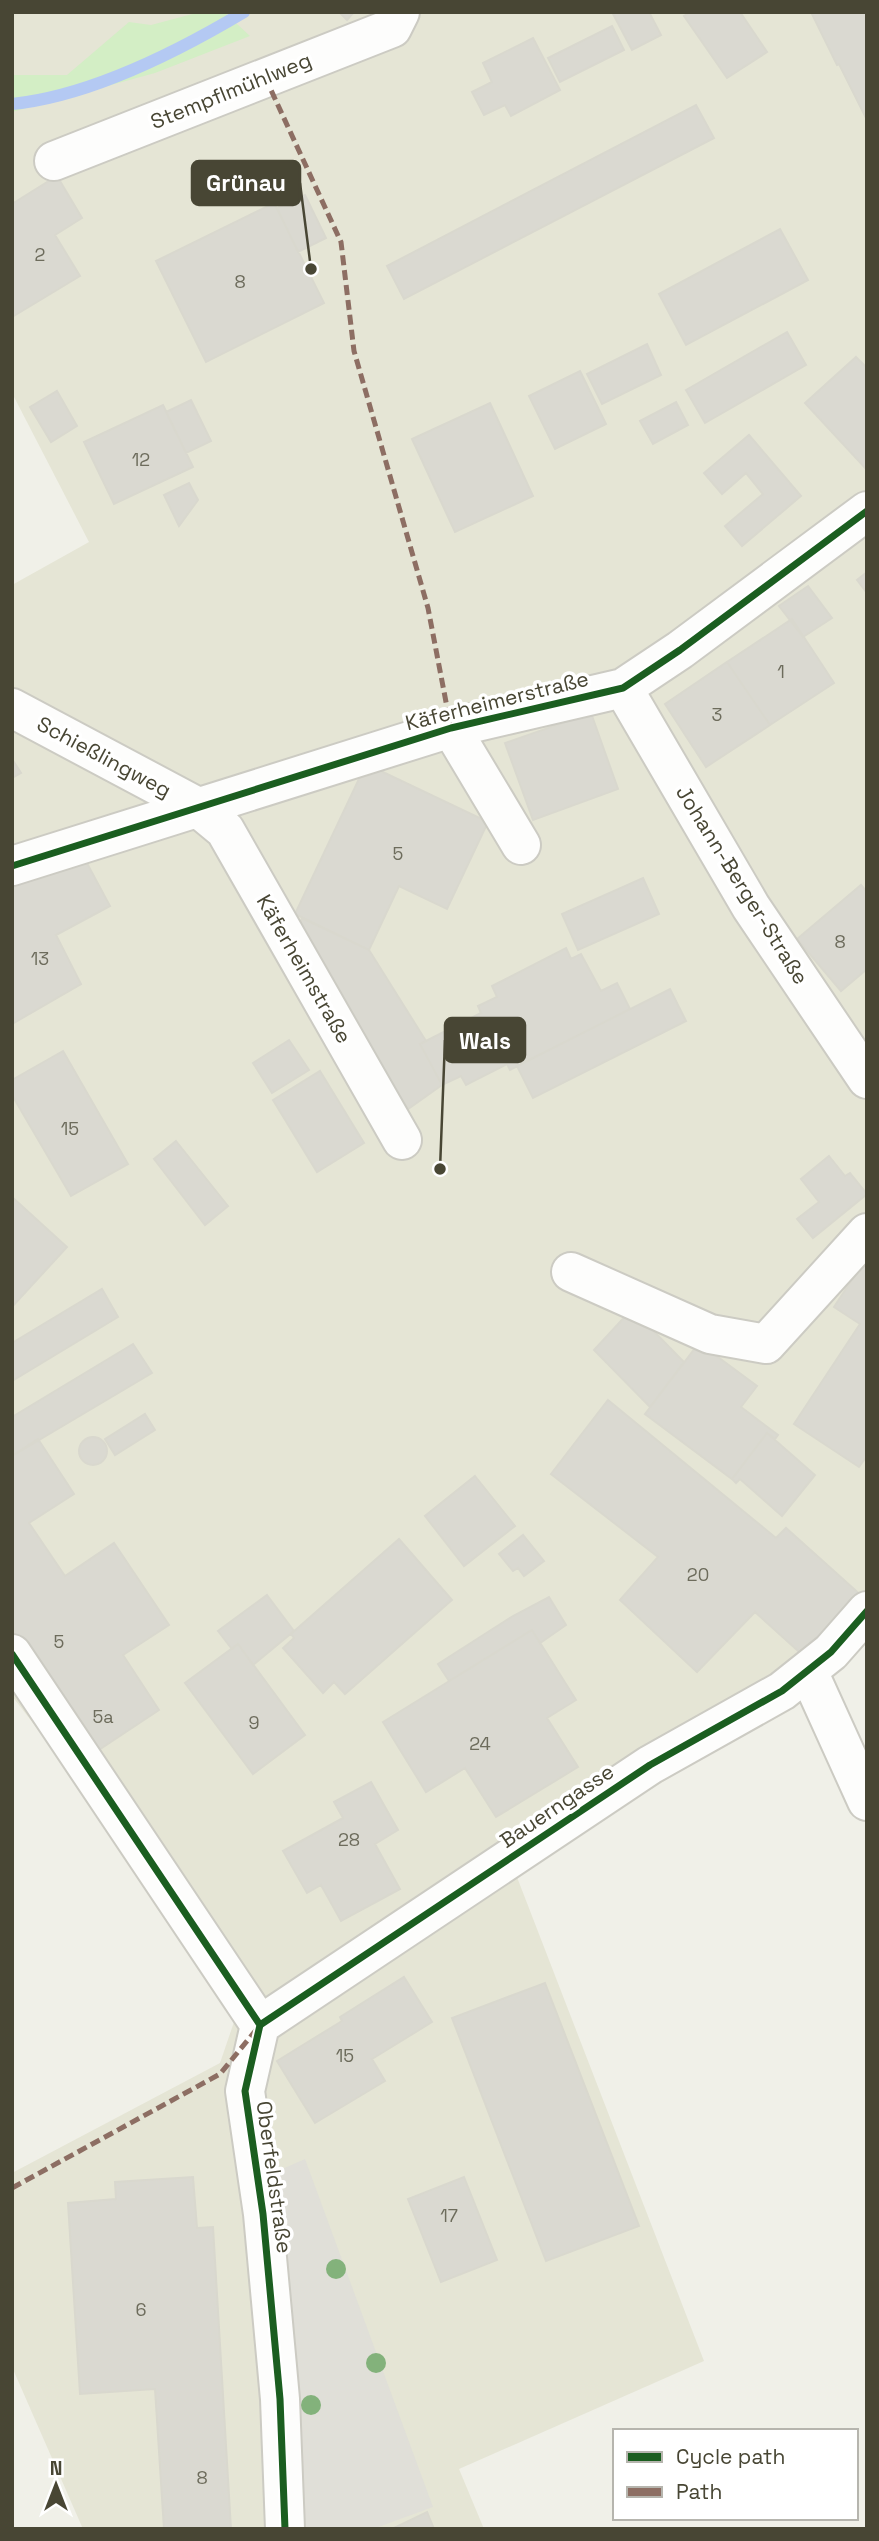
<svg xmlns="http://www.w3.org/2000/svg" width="879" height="2541" font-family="'Space Grotesk',sans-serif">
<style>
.residential{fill:#e5e5d5}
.green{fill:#d3eec5}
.parking{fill:#e0dfd8}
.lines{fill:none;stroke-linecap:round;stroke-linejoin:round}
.stream{stroke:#b4c9f3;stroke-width:12}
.building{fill:#dad9d1;stroke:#d9d8ce;stroke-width:2}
.minor-casing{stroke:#cccbc3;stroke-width:42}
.minor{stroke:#fdfdfc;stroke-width:38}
.quiet{stroke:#8d6e63;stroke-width:5;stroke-dasharray:10 5;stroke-linecap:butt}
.cycleway-casing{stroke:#fff;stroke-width:11}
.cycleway{stroke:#1b5e20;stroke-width:7}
.tree{fill:#83b27b}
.labels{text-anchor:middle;stroke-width:7;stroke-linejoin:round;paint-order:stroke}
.number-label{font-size:18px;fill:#6d6c5c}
.street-label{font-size:21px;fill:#484634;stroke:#fff}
.leader{fill:none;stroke:#484634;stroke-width:2.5}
.callout-dot{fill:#484634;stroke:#fff;stroke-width:2.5}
.callout{fill:#484634;stroke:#484634;stroke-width:2.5}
.callout-label{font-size:23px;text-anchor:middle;font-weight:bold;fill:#fff}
</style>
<rect width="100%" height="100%" fill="#f0f0e8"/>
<path class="residential" d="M12 12H867V1630L802 1697 515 1872 704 2361 459 2469 484 2529H83L12 2367V2173L220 2063 234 2022 173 1904 12 1696V585L89 542 12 393Z"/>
<path class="green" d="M200 12H224L250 36 155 73 12 112V75H67L129 22 151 25Z"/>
<path class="parking" d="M305 2159 433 2507 373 2529H298L280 2170Z"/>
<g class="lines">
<path class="stream" d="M12 104C91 96 177 52 244 12"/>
</g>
<path class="building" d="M339 12H354L347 20Z
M612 12H649L661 35 632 50Z
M690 12H740L767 52 727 78 684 16Z
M811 12H867V120L839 64 837 65Z
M612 26 624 50 560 82 548 58Z
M533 38 560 90 511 116 505 105 484 115 472 92 492 82 483 63Z
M696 105 714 138 404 299 387 266Z
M57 176 82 218 55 235 80 276 12 317V204Z
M305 195 326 238 298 252 277 208Z
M274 203 324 303 206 362 156 261Z
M780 229 808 280 686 345 659 294Z
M787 332 806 365 705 423 686 390Z
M647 344 661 375 602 404 587 374Z
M856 357 867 368V470L805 403Z
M580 371 606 424 555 449 529 396Z
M57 391 77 426 51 442 30 407Z
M191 400 211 441 186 453 166 412Z
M676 402 688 425 653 444 640 421Z
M490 403 533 496 455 532 412 439Z
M163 405 193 467 114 504 84 442Z
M749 435 801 496 742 546 725 526 763 494 746 473 722 494 704 473Z
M189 483 198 500 179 526 164 495Z
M867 572V593L857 580Z
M808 586 832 618 803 637 779 606Z
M792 619 834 683 770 725 727 662Z
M727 662 770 725 706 767 665 704Z
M591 713 618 789 533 820 505 743Z
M12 759 21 773 12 778Z
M366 764 488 822 447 909 399 886 369 950 295 914Z
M81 852 110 906 56 935 81 984 12 1024V888Z
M643 878 659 914 578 950 562 914Z
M861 885 867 892V969L841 991 797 939Z
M302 918 369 950 426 1041 420 1044 442 1085 408 1109 295 937Z
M566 948 571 959 581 954 601 991 617 983 630 1009 510 1070 507 1064 466 1085 461 1076 442 1085 420 1044 481 1013 478 1006 497 997 492 986Z
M670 989 686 1021 533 1098 517 1066Z
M289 1040 309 1070 272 1093 253 1063Z
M63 1051 128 1164 71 1196 12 1095V1080Z
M320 1071 364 1143 317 1172 273 1100Z
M176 1141 228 1206 205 1225 154 1159Z
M829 1156 845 1176 850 1173 867 1194 813 1238 797 1219 819 1202 801 1179Z
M12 1197 67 1247 12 1307Z
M867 1257V1456L859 1467 794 1424 860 1324 834 1307Z
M102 1289 118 1317 12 1381V1343Z
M632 1309 684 1362 650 1407 594 1350Z
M699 1343 757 1386 741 1407 778 1435 775 1439 767 1433 732 1479 645 1414Z
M133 1344 152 1373 12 1456V1417Z
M608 1400 776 1538 786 1528 863 1597 806 1658 755 1612 697 1672 620 1600 658 1557 551 1474Z
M145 1414 155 1430 115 1455 105 1439Z
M767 1433 815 1475 782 1516 740 1479 736 1483 732 1479Z
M79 1451a14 14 0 1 1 28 0a14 14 0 1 1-28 0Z
M38 1439 74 1494 29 1523 65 1576 114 1543 169 1625 123 1655 159 1710 94 1753 12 1631V1456Z
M475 1476 515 1526 464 1566 425 1516Z
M523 1535 544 1561 524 1576 518 1568 513 1571 499 1554Z
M399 1539 452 1600 345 1694 334 1682 323 1693 283 1648 294 1638 291 1634Z
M267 1595 294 1631 253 1665 238 1644 232 1649 218 1631Z
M549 1597 566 1625 540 1643 532 1630 449 1681 438 1664 513 1616Z
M532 1630 576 1700 547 1718 578 1767 496 1817 465 1768 426 1792 383 1722Z
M238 1644 305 1735 253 1774 185 1683Z
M371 1782 398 1830 375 1844 400 1889 341 1921 321 1885 307 1893 283 1851 343 1818 334 1802Z
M404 1977 432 2022 372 2059 385 2081 315 2123 277 2061 342 2021 340 2017Z
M545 1983 639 2226 546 2261 452 2018Z
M193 2177 197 2228 213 2227 231 2529H164L155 2389 80 2394 68 2203 116 2199 115 2182Z
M464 2177 497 2260 441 2282 408 2199Z
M427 2512 434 2529H392Z"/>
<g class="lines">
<g class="minor-casing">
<path id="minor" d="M54 161 392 28 400 12
M623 688 751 907 867 1079
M12 708 196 806 225 830 402 1140
M451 728 521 845
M12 866 451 728 623 688 680 650 867 511
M571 1272 710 1334 766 1344 867 1233
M12 1654 260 2025 245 2091 263 2214 280 2399 285 2529
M808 1671 867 1801
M260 2025 650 1765 782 1691 831 1652 867 1611"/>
</g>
<use href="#minor" class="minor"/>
<path class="quiet" d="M265 77 341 242 354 351 428 608 451 728
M12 2188 220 2074 256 2030"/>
<g class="cycleway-casing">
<path id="cycleway" d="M12 866 451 728 623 688 680 650 867 511
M12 1654 260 2025 245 2091 263 2214 280 2399 285 2529
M260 2025 650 1765 782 1691 831 1652 867 1611"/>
</g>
<use href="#cycleway" class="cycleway"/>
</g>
<g class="tree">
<circle cx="336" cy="2269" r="10"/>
<circle cx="376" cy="2363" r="10"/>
<circle cx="311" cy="2405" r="10"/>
</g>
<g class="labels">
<g class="number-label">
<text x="40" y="261">2</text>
<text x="240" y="288">8</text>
<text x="141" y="466">12</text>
<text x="781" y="678">1</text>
<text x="717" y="721">3</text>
<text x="398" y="860">5</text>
<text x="840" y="948">8</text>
<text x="40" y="965">13</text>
<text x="70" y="1135">15</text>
<text x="698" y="1581">20</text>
<text x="59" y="1648">5</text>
<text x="103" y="1723">5a</text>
<text x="254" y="1729">9</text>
<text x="480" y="1750">24</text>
<text x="349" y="1846">28</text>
<text x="345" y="2062">15</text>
<text x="449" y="2222">17</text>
<text x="141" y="2316">6</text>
<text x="202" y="2484">8</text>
</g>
<g class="street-label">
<text transform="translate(231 91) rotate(-22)" y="7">Stempflmühlweg</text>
<text transform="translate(497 701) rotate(-14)" y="7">Käferheimerstraße</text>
<text transform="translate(104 757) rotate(28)" y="7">Schießlingweg</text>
<text transform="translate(742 885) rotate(58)" y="7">Johann-Berger-Straße</text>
<text transform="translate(304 969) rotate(60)" y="7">Käferheimstraße</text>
<text transform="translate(557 1806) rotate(-34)" y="7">Bauerngasse</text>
<text transform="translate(274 2177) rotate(82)" y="7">Oberfeldstraße</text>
</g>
</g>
<path class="leader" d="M311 269L300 183M440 1169L445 1040"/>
<g class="callout-dot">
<circle cx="311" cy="269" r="7"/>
<circle cx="440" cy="1169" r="7"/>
</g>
<g class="callout">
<rect x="192" y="161" width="108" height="44" rx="7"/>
<rect x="445" y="1018" width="80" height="44" rx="7"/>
</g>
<g class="callout-label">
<text x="246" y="191">Grünau</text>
<text x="485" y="1049">Wals</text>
</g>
<rect width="879" height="2541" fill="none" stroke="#484634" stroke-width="28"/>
<rect x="613" y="2429" width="245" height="91" fill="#ffffff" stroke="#b6b5ae" stroke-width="2"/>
<rect x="627" y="2452" width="35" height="10" fill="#1b5e20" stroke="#b6b5ae" stroke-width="2"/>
<text x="676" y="2464" font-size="21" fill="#484634">Cycle path</text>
<rect x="627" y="2487" width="35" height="10" fill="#8d6e63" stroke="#b6b5ae" stroke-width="2"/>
<text x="676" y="2499" font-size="21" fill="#484634">Path</text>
<g transform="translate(56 2485)" stroke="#ffffff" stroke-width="5" paint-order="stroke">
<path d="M0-5L12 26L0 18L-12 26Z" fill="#484634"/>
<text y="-10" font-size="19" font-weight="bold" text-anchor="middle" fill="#484634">N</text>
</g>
</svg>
